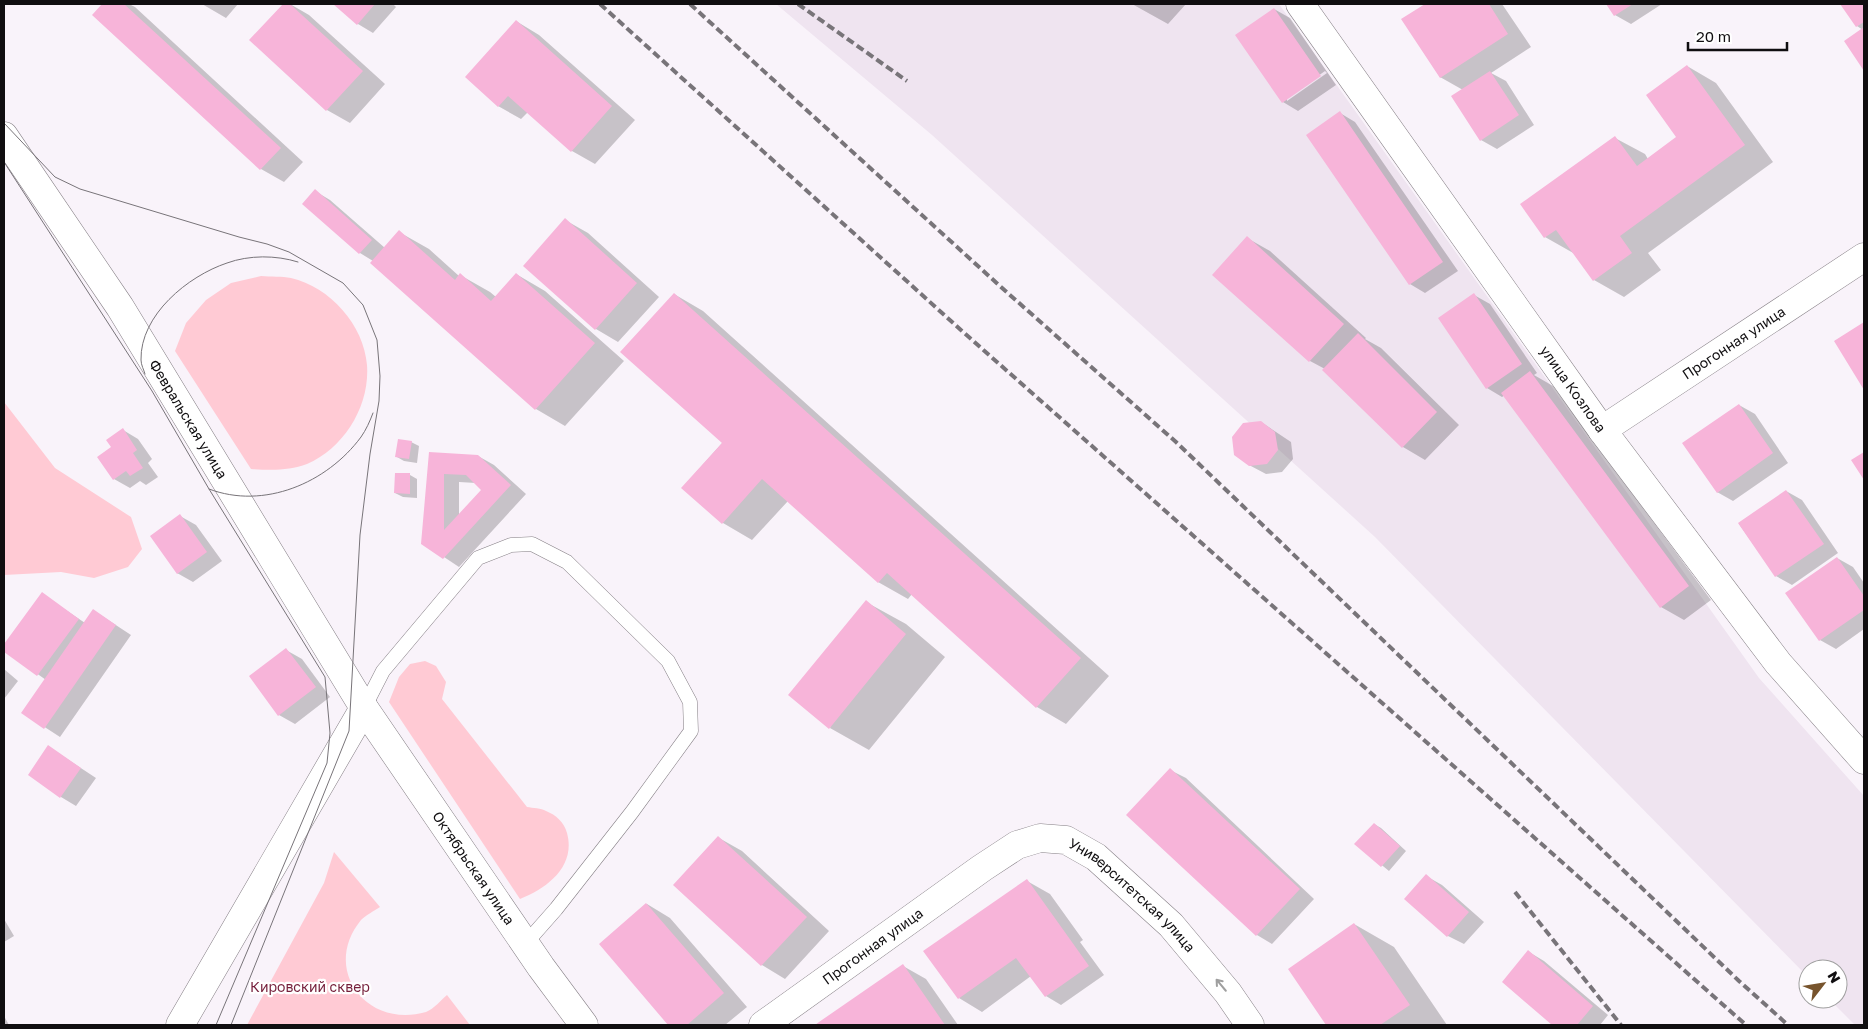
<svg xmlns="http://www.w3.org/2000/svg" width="1868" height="1029" font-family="'Golos Text',sans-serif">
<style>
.built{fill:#efe4f0}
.green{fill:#ffcad4}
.shadow{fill:#0003;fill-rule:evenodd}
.building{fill:#f7b4d9;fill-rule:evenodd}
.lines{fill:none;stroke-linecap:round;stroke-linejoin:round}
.service-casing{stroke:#857f85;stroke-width:15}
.minor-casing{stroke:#857f85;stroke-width:29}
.tertiary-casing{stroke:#857f85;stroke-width:29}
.service{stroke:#fff;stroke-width:14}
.minor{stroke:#fff;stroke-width:28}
.tertiary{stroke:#fff;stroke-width:28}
.tram{stroke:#787479;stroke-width:1}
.rail{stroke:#787479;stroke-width:4;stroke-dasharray:8 4;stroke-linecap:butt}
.oneway{stroke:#9f9f9f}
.labels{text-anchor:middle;stroke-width:4.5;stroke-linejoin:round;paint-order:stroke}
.street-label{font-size:14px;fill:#100e10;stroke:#fff}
.park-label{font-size:14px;fill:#751f3b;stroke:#fff}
</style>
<rect width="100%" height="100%" fill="#f9f3fa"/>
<path class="built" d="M776 4H1279L1759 678 1864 796V1025H1855L1829 999H1838V969H1808V977L1375 537 932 135Z"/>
<path class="green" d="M261 276C271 277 282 276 291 278 330 287 364 325 367 365 370 406 344 448 307 464 289 471 270 470 251 469L175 351 186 323 206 300 231 283Z
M4 402 55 468 131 517 142 549 128 567 94 578 61 572 4 575Z
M425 661 436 666 446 682 442 699 527 807C533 808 541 808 546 811 556 815 564 822 567 833 576 866 548 888 520 899L389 702 399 677 410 664Z
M334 852 380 907C374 911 366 915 361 920 321 969 366 1029 426 1012 434 1009 441 1000 447 995L470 1025H247L324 883Z"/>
<path class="shadow" d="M104 4H129L135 7 303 162 284 182 261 169 94 15Z
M202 4H238L226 18Z
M284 4H290L309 15 385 84 350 123 327 110 251 40Z
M335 4H393L396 7 373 33 358 24Z
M1132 4H1186L1168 24Z
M1427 4H1502L1531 47 1491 73 1506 81 1534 125 1497 149 1481 140 1453 97 1463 90 1440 77 1403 20Z
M1608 4H1662L1631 24 1615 15Z
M1842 4H1864V69L1846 41 1863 30 1857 26Z
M1274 9 1290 18 1336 85 1298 111 1283 102ZM1325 71 1327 73 1287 101V98Z
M516 21 539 35 635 120 595 164 572 151 528 112 521 119 498 106Z
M1687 66 1716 83 1773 162 1648 253 1661 270 1624 297 1594 280 1575 254 1545 237 1615 138 1645 154 1648 159 1678 138Z
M1340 113 1355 122 1458 271 1425 293 1410 284Z
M315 191 330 200 385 248 399 232 429 249 459 276 460 275 490 292 496 297 516 274 545 291 624 361 565 426 536 409 372 262 373 261 360 253Z
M565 220 588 233 659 297 618 342 596 329Z
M1247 238 1270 251 1366 338 1365 339 1381 348 1459 425 1425 460 1403 447 1325 369 1310 361 1214 275Z
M674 294 703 311 1109 676 1066 724 1037 707 912 594 908 599 878 582 788 501 752 540 723 523 683 487 723 442Z
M1474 295 1490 304 1537 373 1534 375 1553 386 1711 600 1684 620 1661 607 1505 395 1502 397 1487 388Z
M1864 323V387L1835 341Z
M1739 405 1755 414 1788 463 1733 501 1717 492Z
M1261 422 1291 442 1293 459 1282 472 1266 474 1249 465Z
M123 430 138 439 152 459 148 463 158 477 146 485 140 481 130 488 114 479 112 448Z
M411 442 419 446 417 463 404 461 397 457Z
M430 454 478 456 494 465 526 494 459 567 423 543ZM459 482 476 483 483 490 459 515Z
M410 475 417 479V498L403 497 395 493Z
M1786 491 1802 500 1838 553 1792 585 1776 576 1739 524Z
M180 516 196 525 222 561 193 582 177 573Z
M1837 558 1853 567 1864 583V629L1836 649 1820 640 1787 593Z
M42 594 85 623 93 610 131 635 60 737 23 713 46 680 4 650V647Z
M866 602 906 624 945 657 869 750 830 728Z
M286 650 302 659 330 697 295 724 279 715Z
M4 669 18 681 4 699Z
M49 747 96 778 76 806 61 797Z
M1170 770 1186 778 1314 899 1272 944 1257 935Z
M1374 824 1381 828 1406 851 1389 871 1356 844Z
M719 838 742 851 829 931 785 979 762 965 675 885Z
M1426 876 1442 885 1484 922 1464 944 1448 936Z
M1027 881 1050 894 1083 940 1080 942 1104 975 1061 1005 1046 996 1031 976 982 1012 959 998Z
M647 904 670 918 747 1007 725 1025H670L600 944Z
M4 919 14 936 4 942Z
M1354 924 1394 947 1447 1025H1328L1290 969Z
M1529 952 1544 961 1608 1015 1600 1025H1554L1503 982Z
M903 966 926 979 958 1025H817Z
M4 1016 9 1025H4Z"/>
<path class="building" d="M102 4H124L281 148 260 170 92 15Z
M283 4H290L363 71 326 111 249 40Z
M333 4H375L357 25Z
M1425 4H1489L1508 34 1440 78 1401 19Z
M1606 4H1633L1614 16Z
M1840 4H1864V22L1856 27Z
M1274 8 1321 76 1282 103 1235 35Z
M516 20 612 106 571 152 508 96 498 107 465 77Z
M1864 27V71L1844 41Z
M1687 65 1745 145 1620 236 1632 253 1593 281 1556 230 1544 238 1520 204 1615 136 1637 166 1676 137 1646 95Z
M1490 71 1519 115 1480 141 1451 96Z
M1340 111 1443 262 1409 285 1306 135Z
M315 189 372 240 359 254 302 204Z
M565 218 637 283 595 330 523 266Z
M399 230 455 280 460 273 491 301 516 273 595 343 535 410 370 263Z
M1247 236 1344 324 1309 362 1212 275Z
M674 293 1081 658 1036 708 887 573 878 583 762 479 722 524 681 488 722 443 620 352Z
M1474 293 1522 364 1486 389 1438 318Z
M1864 322V390L1834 341Z
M1358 333 1437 412 1402 448 1322 370Z
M1530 371 1689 586 1660 608 1501 393Z
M1739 404 1773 453 1717 493 1682 443Z
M1261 421 1275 432 1278 450 1267 464 1249 466 1234 455 1232 437 1243 423Z
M123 428 137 450 133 453 143 468 130 476 126 471 113 480 97 457 111 447 106 440Z
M398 439 412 441 409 459 395 457Z
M429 452 478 455 511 485 443 559 421 544ZM444 474 466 475 481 490 444 530Z
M1864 452V480L1851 460Z
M395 473H410V494L394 493Z
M1786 490 1824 544 1775 577 1738 523Z
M180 514 207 552 177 574 150 536Z
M1837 557 1864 596V610L1819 641 1785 593Z
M42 592 79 619 37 676 4 652V644Z
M866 600 906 634 829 729 788 695Z
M93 609 116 625 44 729 21 713Z
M286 648 316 687 278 716 249 676Z
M48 745 81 768 60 798 28 775Z
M1170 768 1300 889 1256 936 1126 815Z
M1374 823 1400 846 1381 867 1354 844Z
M718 836 807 917 761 966 673 885Z
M1426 874 1469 912 1447 937 1404 899Z
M1027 879 1089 966 1045 997 1016 958 958 999 923 951Z
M646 903 724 993 687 1025H668L599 944Z
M1354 923 1410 1005 1380 1025H1326L1288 969Z
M1528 950 1593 1006 1577 1025H1552L1502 982Z
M903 964 945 1025H815L819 1022Z"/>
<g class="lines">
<g class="service-casing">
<path id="service" d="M364 708 383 671 478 558 511 545 532 544 567 562 668 661 690 702 691 731 632 812 556 909 526 943"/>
</g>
<g class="minor-casing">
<g id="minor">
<path id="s1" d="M4 136 120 307 364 708 180 1025"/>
<path id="s2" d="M1602 430 1864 257"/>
<path id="s3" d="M763 1025 982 868 1017 845 1040 838 1066 840 1096 857 1171 925 1228 993 1250 1025"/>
</g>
</g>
<g class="tertiary-casing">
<g id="tertiary">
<path id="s4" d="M1300 4 1602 430 1778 663 1864 760"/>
<path id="s5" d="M364 708 541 967 584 1025"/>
</g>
</g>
<use href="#service" class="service"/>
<use href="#minor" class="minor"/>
<use href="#tertiary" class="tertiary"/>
<path class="tram" d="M4 123 55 177 80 189 239 237 267 244 289 252 343 283 363 305 377 340 380 376 379 401 370 454 360 535 349 731 231 1025
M4 162 152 391 209 489 325 677 330 733 327 763 216 1025
M145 374C144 370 141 365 141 360 140 315 188 276 227 263 249 255 276 255 298 262
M209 489C264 510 327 483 361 437 366 430 370 421 373 413"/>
<path class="rail" d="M600 4 962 331 1746 1025
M690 4 1001 287 1176 442 1739 981 1788 1025
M798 4 907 81
M1515 892 1621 1025"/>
</g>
<defs><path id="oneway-shaft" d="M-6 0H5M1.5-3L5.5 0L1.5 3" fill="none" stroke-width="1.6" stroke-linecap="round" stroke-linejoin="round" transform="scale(1.25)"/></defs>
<use class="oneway" href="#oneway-shaft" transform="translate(1221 985) rotate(-130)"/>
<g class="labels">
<g class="street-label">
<text dy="5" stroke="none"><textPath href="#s2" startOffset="158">Прогонная улица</textPath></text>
<text dy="5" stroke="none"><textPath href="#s4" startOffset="472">улица Козлова</textPath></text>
<text dy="5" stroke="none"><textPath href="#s1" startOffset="338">Февральская улица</textPath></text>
<text dy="5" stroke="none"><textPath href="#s5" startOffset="194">Октябрьская улица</textPath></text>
<text dy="5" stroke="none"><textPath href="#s3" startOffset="448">Университетская улица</textPath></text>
<text dy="5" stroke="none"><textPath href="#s3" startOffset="135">Прогонная улица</textPath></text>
</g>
<g class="park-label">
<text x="310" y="992">Кировский сквер</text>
</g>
</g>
<rect width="1868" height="1029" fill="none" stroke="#100e10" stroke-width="10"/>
<g transform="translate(1823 984) rotate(59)"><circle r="24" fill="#ffffff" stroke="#9f9f9f"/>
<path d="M0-4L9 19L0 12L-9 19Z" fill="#77542d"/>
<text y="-8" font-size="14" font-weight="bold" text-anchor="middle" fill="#100e10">N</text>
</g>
<path d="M1688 42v8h99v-8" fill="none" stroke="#100e10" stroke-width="2.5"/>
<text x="1696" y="42" font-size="15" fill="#100e10" stroke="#ffffff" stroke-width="4" paint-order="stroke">20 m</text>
</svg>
